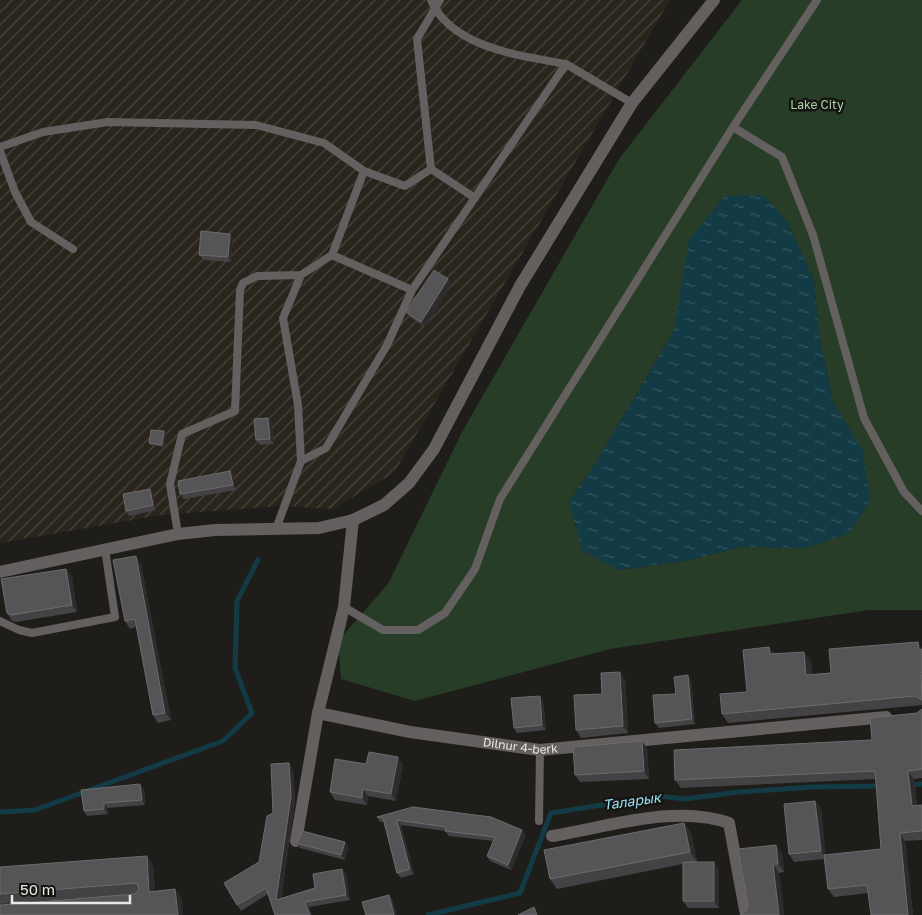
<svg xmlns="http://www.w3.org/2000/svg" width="922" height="915" font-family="'Golos Text',sans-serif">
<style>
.industrial{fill:url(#industrial-furrows)}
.park{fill:#273d28;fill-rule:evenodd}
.water{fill:url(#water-ripples)}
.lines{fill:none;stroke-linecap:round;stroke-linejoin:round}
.stream{stroke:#133b46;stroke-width:5}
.lane{stroke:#63605f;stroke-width:8}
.street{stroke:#63605f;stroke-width:12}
.wall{fill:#444245}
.shaded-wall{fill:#2d2b2c}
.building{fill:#555456;stroke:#6d6b6d}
.labels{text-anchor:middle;stroke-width:5;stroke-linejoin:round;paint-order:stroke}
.park-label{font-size:12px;fill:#a8d5a8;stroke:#161410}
.street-label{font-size:12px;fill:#eae9e6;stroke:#161410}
.water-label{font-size:14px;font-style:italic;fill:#97e0f6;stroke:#161410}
</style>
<defs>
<pattern id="industrial-furrows" width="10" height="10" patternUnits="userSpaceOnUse" patternTransform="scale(1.25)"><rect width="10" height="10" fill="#2a251c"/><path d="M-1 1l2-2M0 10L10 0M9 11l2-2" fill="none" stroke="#49453d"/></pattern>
<pattern id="water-ripples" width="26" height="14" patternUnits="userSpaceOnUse" patternTransform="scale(1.25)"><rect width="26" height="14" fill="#133b46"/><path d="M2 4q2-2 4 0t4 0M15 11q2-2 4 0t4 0" fill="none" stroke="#365761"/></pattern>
</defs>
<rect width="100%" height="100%" fill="#1f1d19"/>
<path class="industrial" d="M0 0H670L394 473 332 509 279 506 161 515 0 543Z"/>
<path class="park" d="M742 0H922V610H869L610 649 415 701 341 679 338 641 388 584 462 432 619 159ZM788 223 814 281 819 334 833 402 863 452 805 548 742 547 684 561 619 570 569 502 595 464 674 331Z"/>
<path class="water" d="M763 195 788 223 814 281 819 334 833 402 863 451 870 501 849 533 805 548 742 547 684 561 618 570 582 550 569 502 595 464 674 331 689 240 725 196Z"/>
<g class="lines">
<path class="stream" d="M909 785 922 784
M0 812 35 810 223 741 252 713 235 668 237 601 258 560
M428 915 520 893 551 813 659 796 685 799 739 792 813 787 883 786"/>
<path class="lane" d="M431 0C451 48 522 56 566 64
M733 127 782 157 813 235 864 418 904 492 922 511
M0 147 43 132 108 122 256 125 324 143 364 171
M0 151 15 192 31 222 73 249
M431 169 475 198
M332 255 412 290
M301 461 326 448 387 345 412 290 566 64 632 103
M276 529 301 461 298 405 283 318 301 275
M178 534 170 484 182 434 235 411 240 290 243 283 257 276 301 275 332 255 364 171 405 186 431 169 417 39 440 0
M344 607 383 630H418L445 613 475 569 500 499 733 127 817 0
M0 621 19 630 32 633 115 617 105 549
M539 821 540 750"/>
<g class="street">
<path id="s1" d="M353 520 344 607 318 713 410 732 540 750 886 717"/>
<path d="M0 572 178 534 215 530 319 528 353 520 384 505 409 483 434 449 520 286 632 103 714 0"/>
<path d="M552 836C607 827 677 804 729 823L746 915"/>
<path d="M296 841 318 713"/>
</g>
</g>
<path class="wall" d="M233 239 231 262 203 260 199 255Z
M448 279 452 284 425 327 410 317 406 312Z
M268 418 272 423 274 444 260 445 256 440Z
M164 431 165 434 164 447 151 445 149 443Z
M230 471 233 476 236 490 184 499 180 494Z
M153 494 156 510 129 516 126 511Z
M141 564 171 720 158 723 153 715 136 627 130 629 125 621Z
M66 569 72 576 77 612 16 622 12 621 7 613Z
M769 647 774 654 811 661 812 675 831 673 922 648V705L728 723 722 714 747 692Z
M688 675 691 680 695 724 659 728 655 723Z
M625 679 628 733 581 738 576 730 602 694Z
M543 701 546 730 517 733 514 728Z
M922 709V778L914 779 917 806 922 805V840L905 841 913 915H871L868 893 834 897 828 889 824 859 794 862 789 854 815 801 821 808 825 855 881 849 876 779 681 788 675 780 872 740 917 713Z
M647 748 649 779 580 782 575 775Z
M366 764H403L396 801 368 796 367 805 335 800 330 792Z
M293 769 295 802 281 899 315 888 342 869 346 874 350 900 309 907 312 915H275L268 894 241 911 237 905 259 862 273 813Z
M144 789 145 805 107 808 108 814 87 816 84 811Z
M377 817 526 835 511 870 490 861 487 856 493 841 449 836 445 831 401 825 414 874 401 878 397 873 384 822H380Z
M684 823 691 833 697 862H693L719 870V908H688L683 901V864L557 889 550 879Z
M345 842 348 847 345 860 300 848 296 843Z
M738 849 782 853 784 872 779 873 784 915H742L747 910 748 905Z
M147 856 153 866 155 891 182 899 135 894 0 904V867Z"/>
<path class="shaded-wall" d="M230 234 233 239 231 262 228 257Z
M448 279 452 284 425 327 421 322Z
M268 418 272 423 274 444 270 439Z
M164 431 165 434 164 447 162 445Z
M230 471 233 476 236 490 233 485Z
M150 489 153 494 156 510 153 505Z
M136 556 141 564 171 720 165 713Z
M66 569 72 576 77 612 72 605Z
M918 642 922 648V654L919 650Z
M769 647 776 656 770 654Z
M804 652 811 661 812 684 806 675Z
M620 672 625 679 628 733 623 726Z
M688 675 691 680 695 724 692 719Z
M540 696 543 701 546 730 542 725Z
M642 741 647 748 649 779 644 771Z
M398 757 403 764 396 801 391 794Z
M289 763 293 769 295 802 280 906 276 900Z
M908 771 914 779 918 814 912 806Z
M140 784 144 789 145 805 142 800Z
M363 789 368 796 367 805 362 798Z
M815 801 821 808 826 859 821 851Z
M104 803 107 808 108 814 104 809Z
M397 820 401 825 414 874 410 869Z
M684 823 691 833 697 862 690 852Z
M522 830 526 835 511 870 508 865Z
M900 833 905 841 913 915H908Z
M345 842 348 847 345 860 341 855Z
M776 845 782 853 784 872 778 864Z
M147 856 153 866 156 901 149 892Z
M714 862 719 870V908L714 901Z
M773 864 779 873 784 915H779Z
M342 869 346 874 350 900 346 895Z
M175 889 182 899 183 915H178Z
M389 895 393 900 397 915H394Z
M305 902 309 907 312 915H310Z"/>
<path class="building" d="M201 231 230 234 228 257 199 255Z
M434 270 448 279 421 322 406 312Z
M268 418 270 439 256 440 254 419Z
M151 430 164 431 162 445 149 443Z
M230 471 233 485 180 494 178 481Z
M150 489 153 505 126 511 123 494Z
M136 556 165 713 153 715 135 619 125 621 113 560Z
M66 569 72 605 11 615 7 613 1 579Z
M918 642 919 650 922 649V672L921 673 922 700 915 696 722 714 720 694 747 692 743 650 769 647 770 654 804 652 806 675 831 673 829 649Z
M620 672 623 726 576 730 574 695 602 694 601 673Z
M688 675 692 719 655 723 653 695 676 694 674 677Z
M540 696 542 725 514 728 511 698Z
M922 709V769L908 771 912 806 922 805V831L900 833 908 915H871L867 885 828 889 824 855 881 849 875 771 675 780 674 750 872 740 870 718 917 713Z
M642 741 644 771 575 775 573 747Z
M369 752 398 757 391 794 363 789 362 798 330 792 335 759 366 764Z
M289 763 291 796 276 900 315 888 313 874 342 869 346 895 305 902 310 915H275L266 888 237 905 224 883 259 862 267 816 273 813 271 764Z
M140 784 142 800 104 803V809L84 811 81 790Z
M815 801 821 851 789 854 784 804Z
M413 807 491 817 522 830 508 865 487 856 495 837 445 831 446 827 397 820 410 869 397 873 383 818 377 817Z
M684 823 690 852 550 879 544 850Z
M302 831 345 842 341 855 296 843 300 838Z
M776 845 778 864H773L779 915H742V914L747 910 748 905 738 849Z
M147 856 149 892 175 889 178 915H0V905L135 894 139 890 137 883 0 894V867Z
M683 862H714V901H683Z
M389 895 394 915H366L362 902Z
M534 907 537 915H518Z"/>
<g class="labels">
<g class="park-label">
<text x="817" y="109">Lake City</text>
</g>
<g class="street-label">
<text dy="4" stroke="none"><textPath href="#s1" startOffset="402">Dilnur 4-berk</textPath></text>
</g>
<g class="water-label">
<text transform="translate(632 801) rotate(-8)" y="5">Таларык</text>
</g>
</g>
<path d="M12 895v8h118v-8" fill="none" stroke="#eae9e6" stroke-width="2.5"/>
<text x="20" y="895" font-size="15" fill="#eae9e6" stroke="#161410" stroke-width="4" paint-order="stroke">50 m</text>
</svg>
